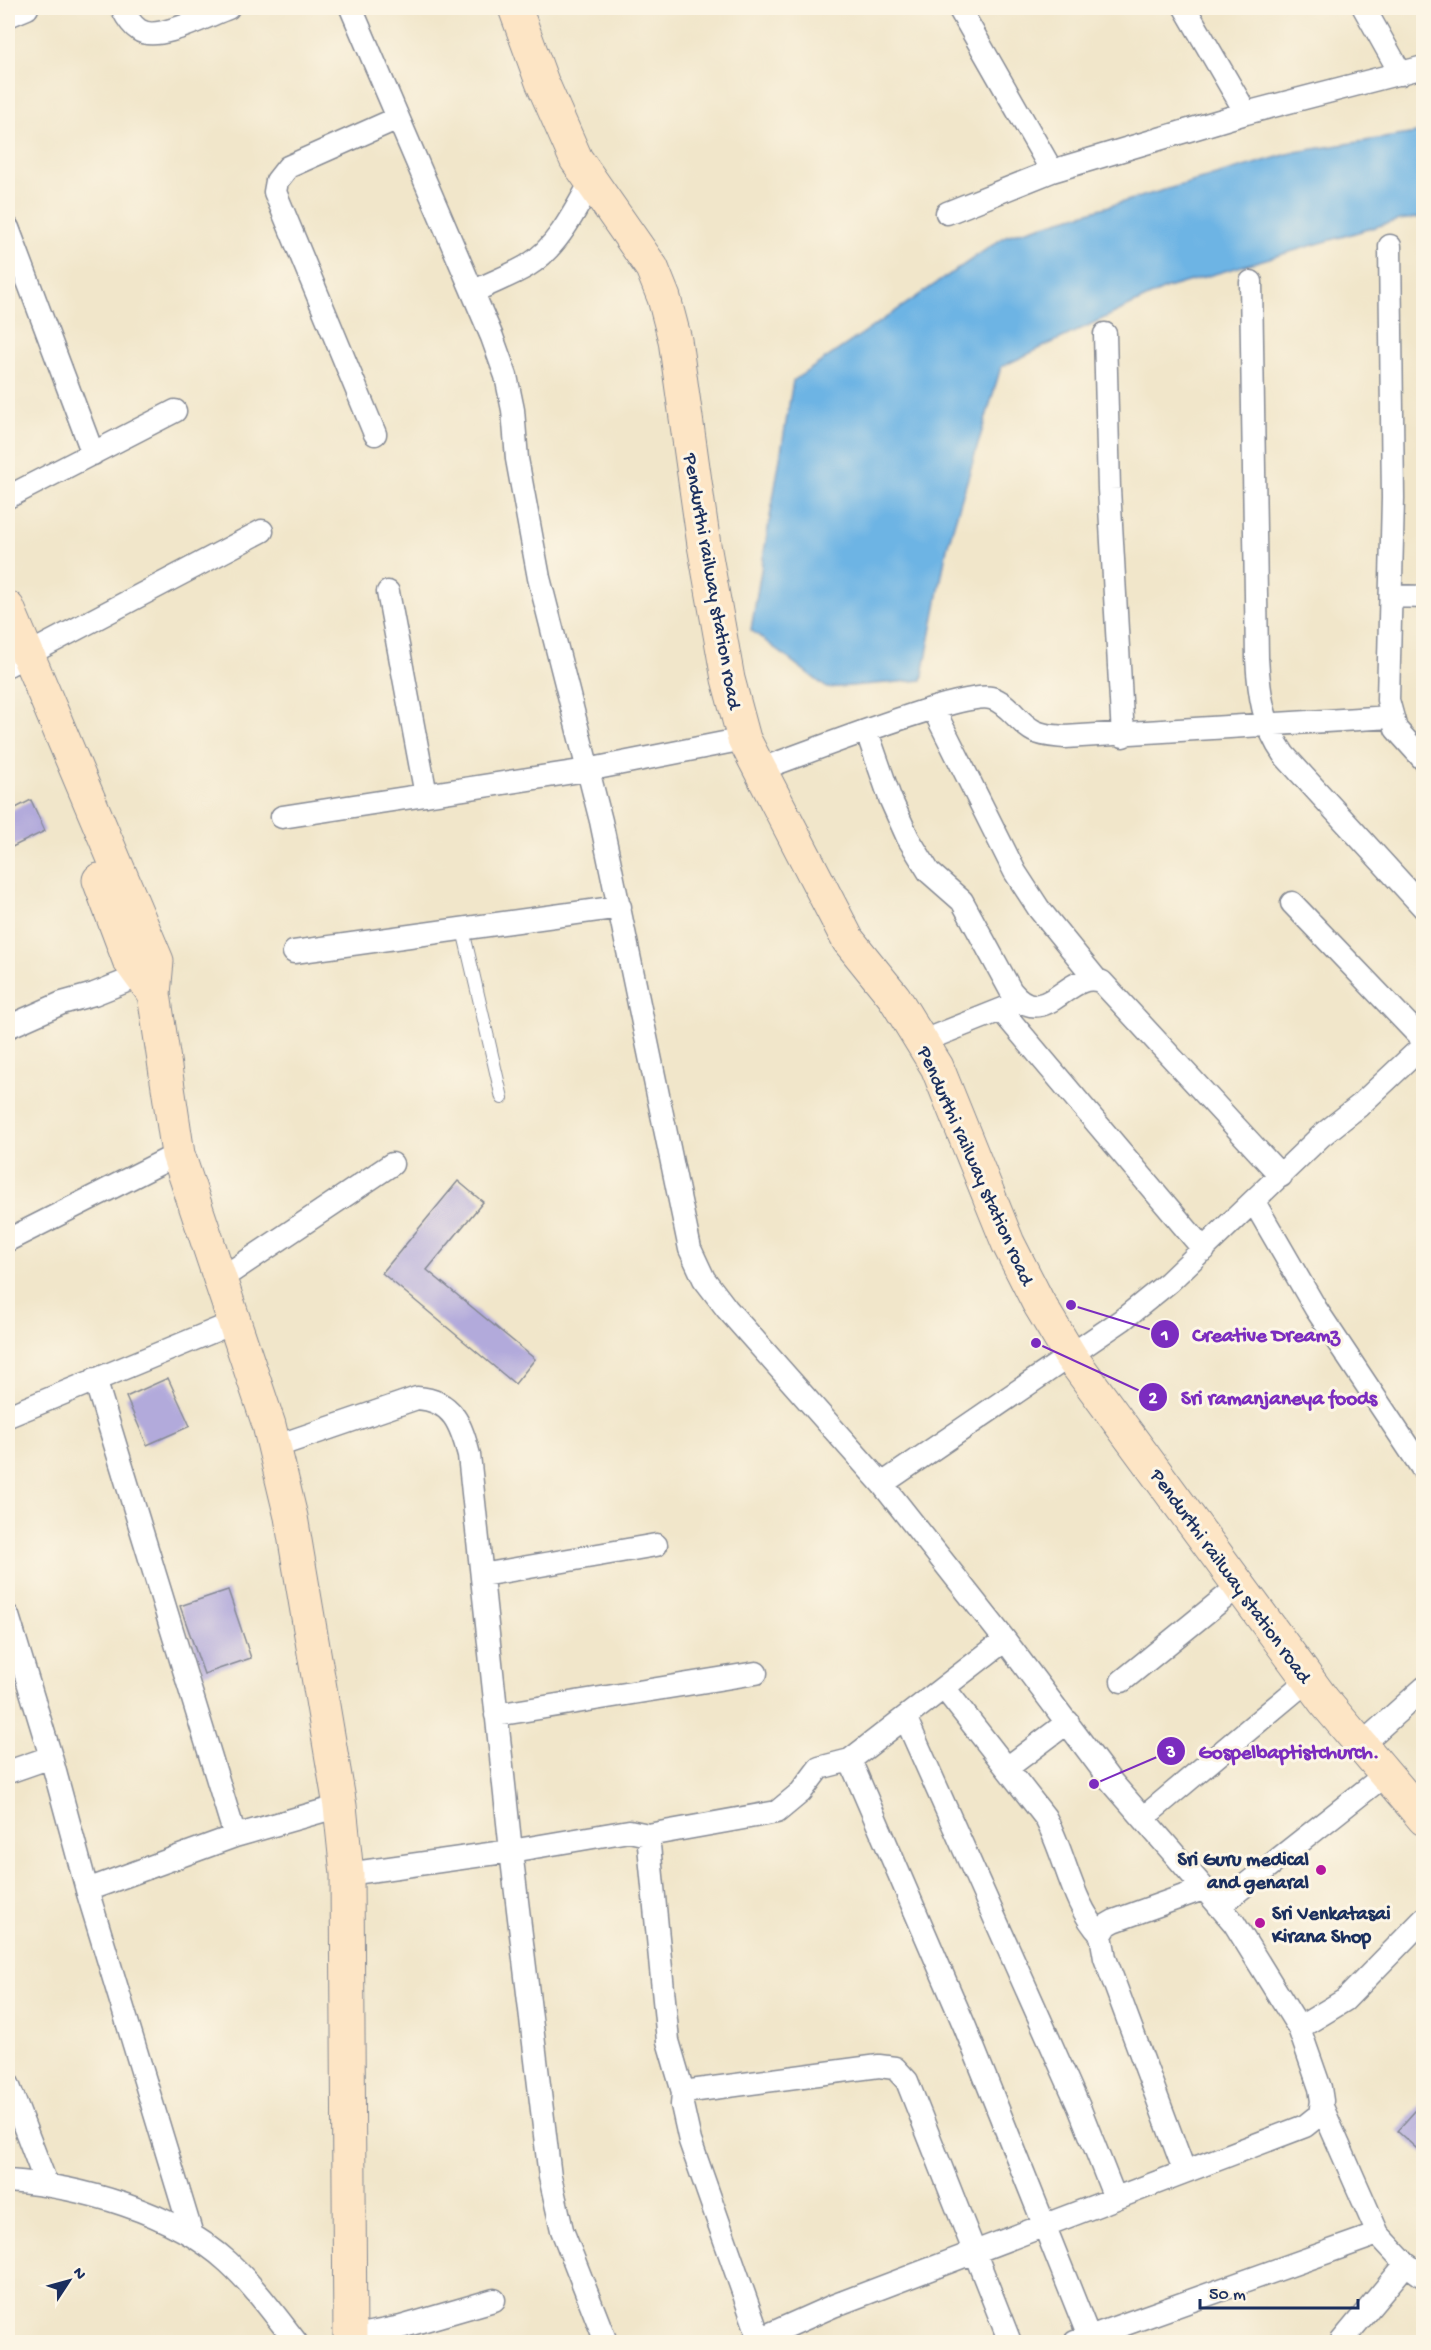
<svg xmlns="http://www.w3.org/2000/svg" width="1431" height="2350" font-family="'Gochi Hand',sans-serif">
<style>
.water{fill:#6db4e4;stroke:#4472a1;stroke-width:1.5}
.building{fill:#b2aadb}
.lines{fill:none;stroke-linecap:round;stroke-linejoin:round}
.lane-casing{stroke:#868a94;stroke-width:14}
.street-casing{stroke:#868a94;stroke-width:25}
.secondary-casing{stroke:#868a94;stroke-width:35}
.lane{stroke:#fff;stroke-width:12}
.street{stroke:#fff;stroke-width:22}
.secondary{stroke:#fde5c5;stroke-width:33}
.poi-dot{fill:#b5179e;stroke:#fcf5e5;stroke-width:2}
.labels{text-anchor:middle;stroke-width:6;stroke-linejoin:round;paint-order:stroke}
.street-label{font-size:20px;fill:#1b2f5e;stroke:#fcf5e5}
.poi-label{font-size:20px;font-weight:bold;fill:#1b2f5e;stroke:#fcf5e5;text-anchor:end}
.leader{fill:none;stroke:#7b2cbf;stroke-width:2}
.callout-dot{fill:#7b2cbf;stroke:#fcf5e5;stroke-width:2}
.mark-label{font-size:18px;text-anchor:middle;font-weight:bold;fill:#fff}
.callout-label{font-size:21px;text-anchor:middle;font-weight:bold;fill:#7b2cbf;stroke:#fcf5e5;stroke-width:6;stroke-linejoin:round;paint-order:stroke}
</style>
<rect width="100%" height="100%" fill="#fcf5e5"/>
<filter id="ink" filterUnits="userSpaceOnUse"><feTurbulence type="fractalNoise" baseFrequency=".0167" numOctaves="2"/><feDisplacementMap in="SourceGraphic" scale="12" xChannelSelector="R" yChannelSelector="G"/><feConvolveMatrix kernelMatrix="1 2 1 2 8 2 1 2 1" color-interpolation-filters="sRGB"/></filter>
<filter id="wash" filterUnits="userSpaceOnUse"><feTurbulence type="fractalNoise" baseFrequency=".008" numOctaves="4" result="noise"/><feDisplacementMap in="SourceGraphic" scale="24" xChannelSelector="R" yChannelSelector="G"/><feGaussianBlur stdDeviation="1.35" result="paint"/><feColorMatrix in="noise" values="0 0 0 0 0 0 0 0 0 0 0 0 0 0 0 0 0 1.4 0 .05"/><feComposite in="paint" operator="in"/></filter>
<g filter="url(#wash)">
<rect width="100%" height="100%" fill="#f1e6ca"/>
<path class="water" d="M1423 132V217L1399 220 1167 288 1001 367 947 548 922 680 827 688 751 630 793 381 1006 236 1295 152Z"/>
<g id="blocks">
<path class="building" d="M31 800 45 831 8 849V812Z
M458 1181 483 1202 427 1270 535 1359 515 1384 382 1273Z
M168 1378 190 1426 147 1445 126 1397Z
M228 1590 251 1658 204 1674 180 1606Z
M1424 2101V2155L1397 2131Z"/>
</g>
</g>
<g filter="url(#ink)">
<use href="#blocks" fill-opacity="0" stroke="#868a94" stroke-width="1.5"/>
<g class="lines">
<g class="lane-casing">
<path id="lane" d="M463 930 502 1098"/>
</g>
<g class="street-casing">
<path id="street" d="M122 8C126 16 131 25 139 30 157 43 208 15 228 8
M351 8 492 337 506 376 513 410 517 459 539 578 601 821 690 1249 704 1279 727 1309 882 1484 1005 1640 1110 1780 1234 1923 1299 2028 1320 2088 1322 2101 1320 2114 1305 2126 833 2306 752 2342
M959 8 1052 171
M1185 8 1246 113
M1364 8 1401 74
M8 16 27 8
M947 213 1052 171 1246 113 1424 67
M8 228 93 454
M1390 246 1393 498 1388 700 1396 729 1424 760
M1251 282 1257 658C1259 694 1263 725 1284 755L1424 908
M473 292C490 283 510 276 527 266 557 248 575 211 591 182
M1105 334 1109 489 1123 736
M375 434 275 192 277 181 288 167 398 118
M8 497 175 411
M388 592 426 795
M1392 596 1424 597
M8 665 262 531
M934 710 1015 872 1039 909 1095 978
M867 732 890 798 908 838 929 872 962 901 1011 991C1046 1034 1069 966 1102 982L1281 1176
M761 769C799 756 961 691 991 698 1008 702 1018 723 1034 731 1043 736 1055 736 1065 737L1391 717
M282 817 587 770 744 739
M1292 903 1424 1041
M294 952 620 907
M1001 1010 1204 1250
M8 1027 62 1003 94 994 139 976
M923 1041 1013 1005
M1254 1202 1316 1309 1424 1471
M8 1240 178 1154
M219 1280 392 1164
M95 1379 235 1836
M8 1416 233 1323
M274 1447 417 1398C453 1400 461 1425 469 1455L511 1851 550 2177 562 2230 606 2342
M882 1484 1122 1320 1169 1282 1321 1136 1359 1106 1424 1045
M482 1575 656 1545
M8 1616 51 1757 87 1890 235 1836 340 1806
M1122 1681 1240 1585
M945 1689 1045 1817C1066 1855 1071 1903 1101 1935
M496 1715 756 1673
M906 1719 1079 2107 1115 2198
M1361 1745 1424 1688
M850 1760 965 2027 1091 2342
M1007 1768 1068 1722
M8 1772 51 1757
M1143 1818 1309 1679
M648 1835 668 2041 683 2092 682 2105 690 2141 760 2340
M347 1874 511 1851 629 1831 648 1835 777 1812 801 1792 819 1768 850 1760 1005 1640
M87 1890 192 2235
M1219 1906 1386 1774
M1299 2028 1345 2000 1424 1919
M8 2084 46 2183
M683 2092 879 2066 895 2068 907 2081 1010 2342
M1322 2107 1378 2234 1406 2264 1424 2277
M1184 2170 1105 1958 1101 1935 1107 1925 1114 1921 1203 1889
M8 2181C80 2186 173 2212 228 2262 254 2286 275 2315 296 2342
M350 2337 401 2327 494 2300
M1075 2342 1378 2234
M1341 2342 1406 2264"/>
</g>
<g class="secondary-casing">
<path id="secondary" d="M515 8 542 82 576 159 652 268 664 298 675 340 704 545 728 679 744 739 848 940 894 997 937 1067 1008 1243 1038 1302 1071 1357 1324 1701 1424 1819
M8 608 157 961 154 994 178 1154 269 1425 291 1517 340 1806 347 1874 350 2342
M99 880 129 960 154 994"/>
</g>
<use href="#lane" class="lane"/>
<use href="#street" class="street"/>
<use href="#secondary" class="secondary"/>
</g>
</g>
<g class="poi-dot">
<circle cx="1321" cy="1870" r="6"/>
<circle cx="1260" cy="1923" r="6"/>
</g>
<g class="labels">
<g class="street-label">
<text transform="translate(714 581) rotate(80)" y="7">Pendurthi railway station road</text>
<text transform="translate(977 1165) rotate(66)" y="7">Pendurthi railway station road</text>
<text transform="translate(1232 1575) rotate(54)" y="7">Pendurthi railway station road</text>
</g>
<g class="poi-label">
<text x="1309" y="1865">Sri Guru medical<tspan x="1309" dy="23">and genaral</tspan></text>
<text x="1272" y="1919" text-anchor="start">Sri Venkatasai<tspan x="1272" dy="23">Kirana Shop</tspan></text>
</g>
</g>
<path class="leader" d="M1071 1305L1165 1334M1036 1343L1153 1397M1094 1784L1171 1751"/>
<g class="callout-dot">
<circle cx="1071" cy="1305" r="6"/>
<circle cx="1036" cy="1343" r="6"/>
<circle cx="1094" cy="1784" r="6"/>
<circle cx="1165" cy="1334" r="15"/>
<circle cx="1153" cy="1397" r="15"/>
<circle cx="1171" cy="1751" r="15"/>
</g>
<g class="mark-label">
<text x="1165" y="1340">1</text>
<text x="1153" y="1403">2</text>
<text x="1171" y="1757">3</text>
</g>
<g class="callout-label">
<text x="1266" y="1341">Creative Dreamz</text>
<text x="1279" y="1404">Sri ramanjaneya foods</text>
<text x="1289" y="1758">Gospelbaptistchurch.</text>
</g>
<rect width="1431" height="2350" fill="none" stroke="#fcf5e5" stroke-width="30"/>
<g transform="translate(69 2281) rotate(54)" stroke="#fcf5e5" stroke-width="4.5" paint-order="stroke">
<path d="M0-4.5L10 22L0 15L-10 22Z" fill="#1b2f5e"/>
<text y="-9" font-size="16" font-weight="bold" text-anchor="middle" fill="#1b2f5e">N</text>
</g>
<path d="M1200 2299v9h158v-9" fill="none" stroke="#1b2f5e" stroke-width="3"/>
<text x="1209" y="2299" font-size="18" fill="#1b2f5e" stroke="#fcf5e5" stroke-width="4.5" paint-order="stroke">50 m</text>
</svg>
